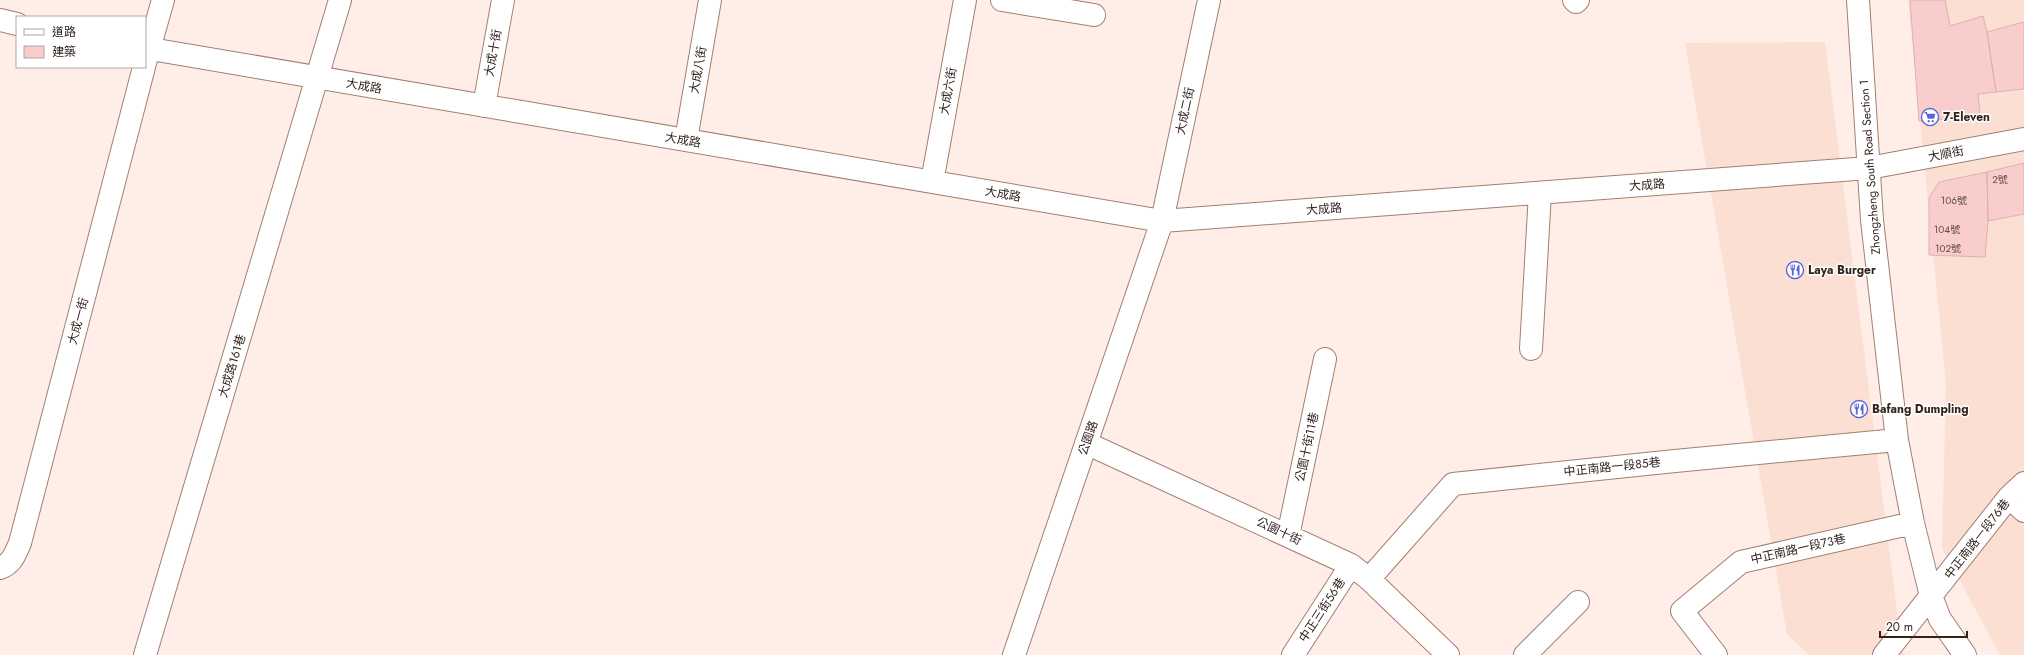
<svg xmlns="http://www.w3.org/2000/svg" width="2024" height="655" font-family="Jost,'Noto Sans TC',sans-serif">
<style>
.built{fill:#fbdfd2}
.building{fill:#f8cdcc;stroke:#dcb2b1}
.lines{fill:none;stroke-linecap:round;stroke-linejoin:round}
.minor-casing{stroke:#a27f70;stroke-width:24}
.minor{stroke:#fff;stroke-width:22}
.labels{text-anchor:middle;stroke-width:3;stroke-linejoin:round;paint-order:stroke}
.number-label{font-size:10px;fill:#644e49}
.street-label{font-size:12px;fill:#32241d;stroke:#fff}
.poi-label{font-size:12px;font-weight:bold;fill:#32241d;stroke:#fff;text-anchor:start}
</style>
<rect width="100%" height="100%" fill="#feeee7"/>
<path class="built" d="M1908 0H2024V655H2000L1942 548 1946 383Z
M1825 42 1902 651 1905 655H1809L1787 634 1685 43Z"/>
<path class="building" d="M1910 0H1945L1950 26 1983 16 1987 32 1996 92 1978 94 1980 116 1919 121Z
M2024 22V89L1996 92 1987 32Z
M2024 163V214L1988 221 1987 172Z
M1987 172 1988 221 1985 257 1929 255V198L1939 182Z"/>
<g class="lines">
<g class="minor-casing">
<path id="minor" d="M1002 0 1094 15
M1574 0 1576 2 1578 0
M1858 0 1872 220 1897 440 1913 523 1931 596 1940 619 1965 655
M0 20 17 24
M145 48 1162 221 1869 168 2024 139
M145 63 163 0
M484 106 503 0
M686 140 710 0
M932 182 965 0
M1531 349 1540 193
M1086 443 1351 565 1369 579 1448 655
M2009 497 2024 511
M1288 536 1325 359
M0 568C12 564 15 554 20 543L144 67
M1369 579 1453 484 1675 461 1897 440
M145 655 340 0
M1014 655 1162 221 1209 0
M1293 655 1351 565
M1525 655 1578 602
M1716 655 1682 611 1741 562 1913 523
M1884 655 2009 497 2024 483"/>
</g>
<use href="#minor" class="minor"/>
</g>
<defs>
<g id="supermarket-ring" transform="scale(0.9)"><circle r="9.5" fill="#fff" stroke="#5a64db" stroke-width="1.5"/><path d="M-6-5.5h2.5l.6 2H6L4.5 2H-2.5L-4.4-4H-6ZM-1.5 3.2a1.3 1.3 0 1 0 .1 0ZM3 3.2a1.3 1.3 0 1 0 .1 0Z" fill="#5a64db"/></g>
<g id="restaurant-ring" transform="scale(0.9)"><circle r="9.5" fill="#fff" stroke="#5a64db" stroke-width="1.5"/><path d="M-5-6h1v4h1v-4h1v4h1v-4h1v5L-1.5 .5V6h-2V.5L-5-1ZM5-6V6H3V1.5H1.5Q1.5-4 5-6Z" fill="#5a64db"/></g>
</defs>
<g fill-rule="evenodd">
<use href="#supermarket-ring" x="1930" y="117"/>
<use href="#restaurant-ring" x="1795" y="270"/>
<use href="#restaurant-ring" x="1859" y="409"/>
</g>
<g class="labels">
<g class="number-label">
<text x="2000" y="183">2號</text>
<text x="1954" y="204">106號</text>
<text x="1947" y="233">104號</text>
<text x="1948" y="252">102號</text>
</g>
<g class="street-label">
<text transform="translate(493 53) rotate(-80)" y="4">大成十街</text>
<text transform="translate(698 70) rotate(-80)" y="4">大成八街</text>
<text transform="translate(364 86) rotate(10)" y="4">大成路</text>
<text transform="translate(948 91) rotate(-80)" y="4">大成六街</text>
<text transform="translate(1185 111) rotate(-78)" y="4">大成二街</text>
<text transform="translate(683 140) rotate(10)" y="4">大成路</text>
<text transform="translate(1946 154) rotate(-11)" y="4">大順街</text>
<text transform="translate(1870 167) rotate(-94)" y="4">Zhongzheng South Road Section 1</text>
<text transform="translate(1647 185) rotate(-4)" y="4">大成路</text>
<text transform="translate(1003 194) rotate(10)" y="4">大成路</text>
<text transform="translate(1324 209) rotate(-4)" y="4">大成路</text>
<text transform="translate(78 321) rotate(-75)" y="4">大成一街</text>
<text transform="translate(232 366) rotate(-73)" y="4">大成路161巷</text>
<text transform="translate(1088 438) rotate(-71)" y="4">公園路</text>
<text transform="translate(1307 447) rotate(-78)" y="4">公園十街11巷</text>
<text transform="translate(1612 467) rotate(-6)" y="4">中正南路一段85巷</text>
<text transform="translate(1279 531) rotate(25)" y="4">公園十街</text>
<text transform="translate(1977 539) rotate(-52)" y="4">中正南路一段76巷</text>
<text transform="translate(1798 549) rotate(-13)" y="4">中正南路一段73巷</text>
<text transform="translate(1322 610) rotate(-57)" y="4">中正三街56巷</text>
</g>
<g class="poi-label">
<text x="1943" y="121">7-Eleven</text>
<text x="1808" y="274">Laya Burger</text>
<text x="1872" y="413">Bafang Dumpling</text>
</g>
</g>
<rect x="16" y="16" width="130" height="52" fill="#ffffff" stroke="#ada7a5"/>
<rect x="24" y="29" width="20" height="6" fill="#ffffff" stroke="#ada7a5"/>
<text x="52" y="36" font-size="12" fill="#32241d">道路</text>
<rect x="24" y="46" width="20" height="12" fill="#f8cdcc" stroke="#ada7a5"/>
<text x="52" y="56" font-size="12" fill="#32241d">建築</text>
<path d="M1880 631v6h87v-6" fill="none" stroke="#32241d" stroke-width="2"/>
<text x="1886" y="631" font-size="12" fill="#32241d" stroke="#ffffff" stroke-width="3" paint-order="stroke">20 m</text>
</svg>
